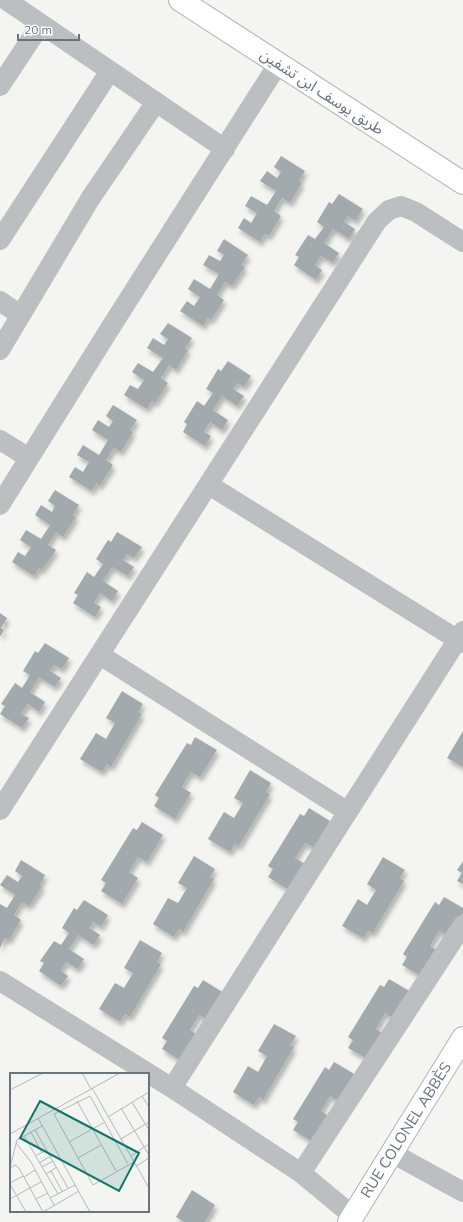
<svg xmlns="http://www.w3.org/2000/svg" width="463" height="1222" font-family="Mulish,'Noto Sans Arabic',sans-serif">
<style>
.building{fill:#a2aaae;filter:url(#shadow)}
.lines{fill:none;stroke-linecap:round;stroke-linejoin:round}
.secondary-casing{stroke:#aeb3b6;stroke-width:24}
.street{stroke:#bbbfc2;stroke-width:20}
.secondary{stroke:#fff;stroke-width:22}
.labels{text-anchor:middle;stroke-width:4;stroke-linejoin:round;paint-order:stroke}
.street-label{font-size:15px;fill:#66757e;stroke:#fff}
.inset-road{fill:none;stroke:#b2b9bb;stroke-width:1}
.view{fill:#0f766e;fill-opacity:0.15;stroke:#0f766e;stroke-width:2}
.inset-edge{fill:none;stroke:#66757e;stroke-width:2}
</style>
<defs>
<filter id="shadow"><feDropShadow dx="2.5" dy="4.5" stdDeviation="2" flood-color="#0004"/></filter>
</defs>
<rect width="100%" height="100%" fill="#f4f4f0"/>
<path class="building" d="M281 156 305 171 299 181 302 183 290 203 282 198 274 211 281 216 269 236 265 234 260 242 238 228 244 218 251 223 257 213 245 206 251 196 267 205 276 191 260 181 267 171 277 178 281 172 274 167Z
M339 194 363 209 355 221 348 216 344 222 355 229 349 239 333 229 324 243 339 253 333 263 321 256 315 265 322 270 316 280 294 265 299 257 295 255 308 235 315 239 324 227 317 222 329 202 332 204Z
M224 239 248 255 241 265 245 267 232 286 225 282 217 295 224 300 211 320 208 318 203 326 180 311 187 301 194 306 200 297 188 289 194 279 210 289 219 274 203 265 209 255 220 261 224 255 217 251Z
M168 323 192 338 185 348 188 350 176 370 169 365 161 378 168 383 155 403 152 401 147 409 124 395 130 385 138 389 144 380 132 372 138 363 153 372 163 358 147 348 153 338 164 345 168 339 160 334Z
M228 361 251 376 244 387 237 383 233 389 244 396 237 406 222 396 213 410 228 420 222 430 210 422 204 432 211 436 205 446 183 432 187 424 184 422 197 401 204 406 213 393 206 389 218 369 221 371Z
M113 405 137 420 130 430 133 432 121 452 114 448 106 460 113 465 100 486 97 483 92 491 69 477 75 467 83 472 89 462 77 455 83 445 99 455 108 440 92 430 98 420 109 427 113 421 106 416Z
M55 490 79 505 73 515 76 517 63 537 56 532 48 545 56 550 42 570 39 568 34 576 12 562 18 552 25 556 31 547 20 540 26 530 41 539 50 525 35 515 41 505 52 512 55 506 48 501Z
M117 532 142 547 134 558 127 554 123 560 134 567 128 576 112 567 103 581 118 591 112 601 100 593 94 603 101 607 95 617 73 603 78 595 74 593 87 572 94 577 103 564 96 559 108 540 111 542Z
M0 613 7 618 1 628 4 630 0 637Z
M45 643 69 658 62 669 54 665 50 671 61 678 55 687 39 677 30 692 45 702 39 712 28 704 21 714 29 718 22 728 0 714 5 706 1 704 15 683 22 688 30 675 23 671 35 651 38 653Z
M122 691 143 704 138 712 142 714 111 767 107 764 102 772 80 759 96 733 106 739 115 723 106 718Z
M463 731V767L447 758Z
M195 737 217 750 200 777 191 772 182 787 191 793 175 819 154 806 159 798 155 795 187 743 191 745Z
M250 770 271 783 266 792 270 794 239 846 235 844 230 852 208 839 224 812 234 818 243 803 234 798Z
M309 808 330 821 314 848 305 843 295 858 305 864 289 890 268 877 273 869 268 866 300 814 304 816Z
M142 822 163 835 147 862 138 857 129 872 138 878 122 904 101 891 106 883 101 880 133 828 137 830Z
M194 856 215 869 210 877 214 879 183 932 179 929 174 937 153 924 168 898 178 903 187 888 178 883Z
M383 857 405 870 400 878 404 881 373 933 368 931 363 938 342 926 358 899 367 905 376 890 367 884Z
M21 860 45 875 40 885 42 887 29 906 22 902 14 915 21 920 9 940 5 938 0 948V904L7 908 15 895 0 885 7 875 18 882 22 876 15 871Z
M463 861V884L457 881 462 873 457 870Z
M444 897 463 908V913L448 936 439 931 430 946 440 952 424 978 402 965 407 957 403 954 435 902 439 905Z
M84 900 108 915 101 927 93 922 90 928 100 935 94 945 78 935 69 949 84 959 78 969 66 962 61 971 68 976 61 986 39 971 44 963 40 961 54 941 61 945 69 933 62 928 74 908 77 910Z
M140 940 162 953 157 962 161 964 130 1017 125 1014 120 1022 99 1009 115 983 124 988 133 973 124 968Z
M389 979 411 992 394 1019 385 1013 376 1029 385 1035 369 1060 348 1048 353 1040 348 1037 380 985 384 987Z
M203 980 224 993 208 1020 199 1015 190 1030 199 1036 183 1062 162 1049 167 1041 162 1038 194 986 198 988Z
M274 1024 296 1036 290 1045 294 1047 263 1100 259 1097 254 1105 233 1092 248 1066 258 1072 267 1056 258 1051Z
M334 1062 356 1075 339 1102 330 1096 321 1111 330 1117 314 1143 293 1130 298 1122 293 1119 325 1067 329 1070Z
M192 1190 215 1205 205 1222H184L176 1217Z"/>
<g class="lines">
<g class="secondary-casing">
<path id="secondary" d="M180 0 463 183
M349 1222 463 1038"/>
</g>
<path class="street" d="M6 0 225 149
M0 86 41 24
M0 240 110 71
M0 301 20 315
M0 350 90 199 156 102
M0 440 29 458
M209 485 463 643
M0 505 109 330 278 64
M100 655 348 812
M0 810 377 221 389 210 401 206 416 212 463 242
M0 981 172 1088 301 1173 353 1216
M172 1088 463 631
M392 1153 463 1192
M301 1173 463 925"/>
<use href="#secondary" class="secondary"/>
</g>
<g class="labels">
<g class="street-label">
<text transform="translate(322 92) rotate(33)" y="5">طريق يوسف ابن تشفين</text>
<text transform="translate(406 1130) rotate(-58)" y="5">RUE COLONEL ABBÈS</text>
</g>
</g>
<g transform="translate(10 1073)">
<rect width="139" height="139" fill="#f4f4f0"/>
<path class="inset-road" d="M72 0 81 16M82 15 139 115M0 17 33 0M132 23 139 34M67 28 106 98M122 29 139 57M111 35 139 82M98 44 139 19M28 45 80 139M25 57 58 115M21 59 32 80M0 61 110 0M14 63 48 121M111 66 139 49M59 69 95 49M6 70 21 89 44 132M25 83 37 77M121 83 139 71M68 85 91 72M29 90 41 83M118 91 80 23 44 41 83 112 124 89M126 93 139 85M0 94 7 67 32 53M32 94 43 88M0 95 5 92 9 95 33 139M41 98 52 118M36 101 47 94M14 104 25 97M0 110 13 103M0 111 16 139M40 125 65 112M0 126 31 109M26 126 38 120M33 139 69 118"/>
<path class="view" d="M30 28 129 80 109 118 10 65Z"/>
<rect width="139" height="139" class="inset-edge"/>
</g>
<path d="M18 34v6h61v-6" fill="none" stroke="#66757e" stroke-width="2"/>
<text x="24" y="34" font-size="12" fill="#66757e" stroke="#ffffff" stroke-width="3" paint-order="stroke">20 m</text>
</svg>
